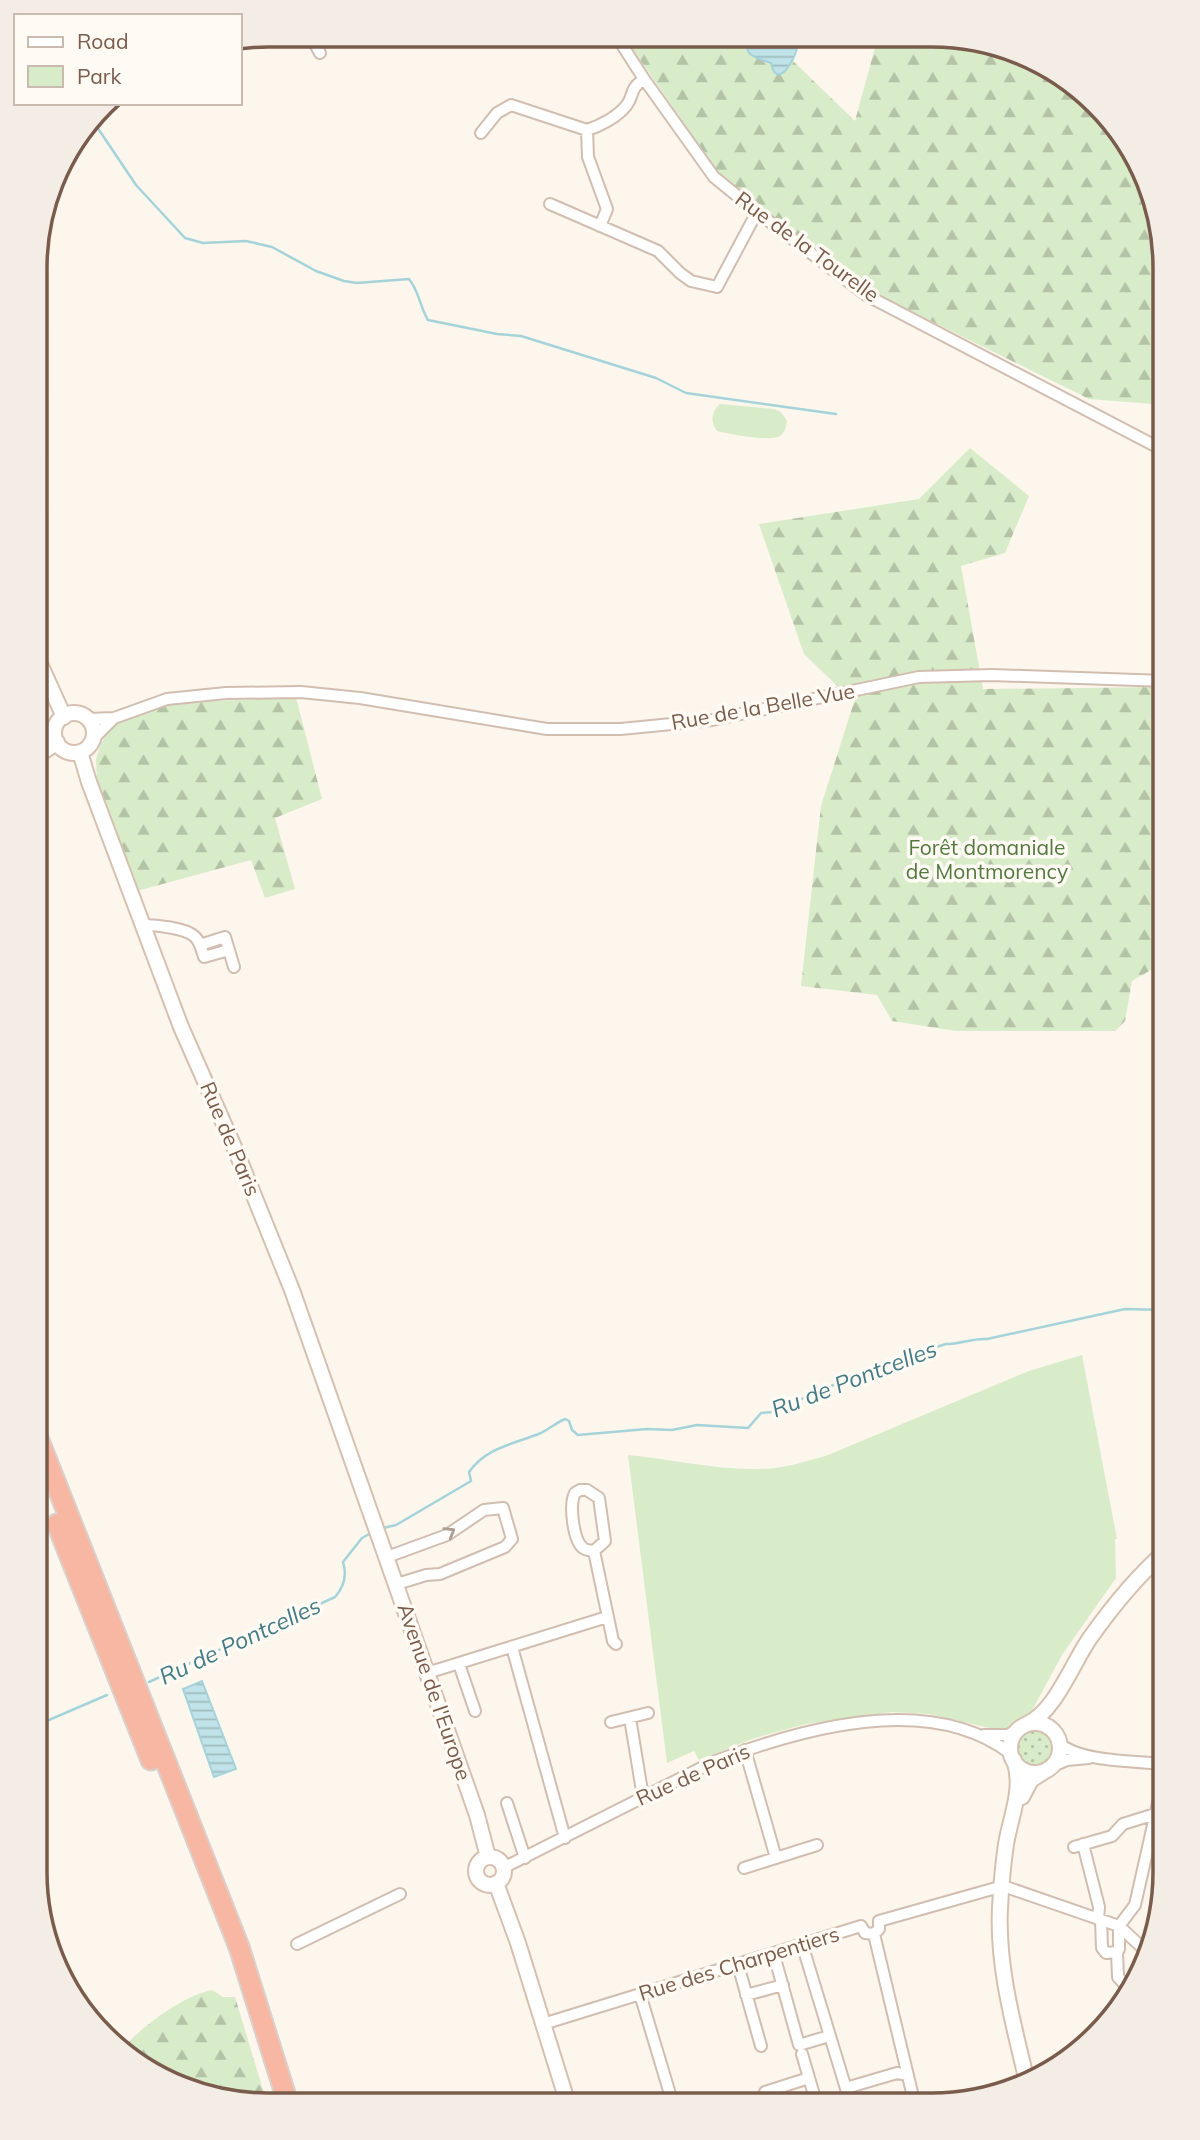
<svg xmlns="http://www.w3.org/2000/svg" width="1200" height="2140" font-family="Mulish,sans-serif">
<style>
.grass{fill:url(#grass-dots)}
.forest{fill:url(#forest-firs)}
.park{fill:#d8ecc9}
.water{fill:url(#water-rules);stroke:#a5d3da;stroke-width:2}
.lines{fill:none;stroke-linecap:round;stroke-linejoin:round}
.stream{stroke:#a5d3da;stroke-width:2.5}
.street-casing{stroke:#d1beb0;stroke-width:14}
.secondary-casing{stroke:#d6c0b0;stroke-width:18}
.highway-casing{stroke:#dad1cd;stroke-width:23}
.street{stroke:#fff;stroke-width:10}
.secondary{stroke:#fff;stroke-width:14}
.highway{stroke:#f7b7a3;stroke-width:19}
.oneway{stroke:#af9d94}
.labels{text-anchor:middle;stroke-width:7;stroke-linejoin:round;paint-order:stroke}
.street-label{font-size:21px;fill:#7a5c4d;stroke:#fffaf3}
.park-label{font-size:21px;fill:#537a41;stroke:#fffaf3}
.water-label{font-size:23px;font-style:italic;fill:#437c86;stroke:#fffaf3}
.rim{fill:none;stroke:#7a5c4d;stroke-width:3.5}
</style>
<defs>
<pattern id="grass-dots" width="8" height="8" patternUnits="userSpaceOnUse" patternTransform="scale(1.75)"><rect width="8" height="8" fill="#d8ecc9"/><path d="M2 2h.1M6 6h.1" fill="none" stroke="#b4c2a5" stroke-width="1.8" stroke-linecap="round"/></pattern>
<pattern id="forest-firs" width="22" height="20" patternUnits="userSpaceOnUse" patternTransform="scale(1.75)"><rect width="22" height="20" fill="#d8ecc9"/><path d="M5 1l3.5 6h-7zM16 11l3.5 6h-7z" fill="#b4c2a5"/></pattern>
<pattern id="water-rules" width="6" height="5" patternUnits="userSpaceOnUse" patternTransform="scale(1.75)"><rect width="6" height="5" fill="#bfe3e8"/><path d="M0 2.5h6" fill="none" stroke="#a0bbbe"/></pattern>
</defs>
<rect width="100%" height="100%" fill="#fdf6ec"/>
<path class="grass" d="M1016 1749a19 19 0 1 1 38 0a19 19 0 1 1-38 0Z"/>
<path class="forest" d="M624 37 744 38 746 51 791 59 855 121 876 44 920 42 922 39H977L1085 93 1152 193 1165 268V405L1089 399 870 291 720 175Z
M970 448 1029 496 1005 553 961 566 983 689 1165 687V962L1132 981 1125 1021 1115 1031H956L892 1021 877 995 801 986 821 806 854 702 804 654 759 524 919 499Z
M296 697 322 799 275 818 295 889 265 898 251 860 137 891 97 780 96 759 101 743 112 726 137 714 172 703Z
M212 1990 223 1997H235L267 2103H237L179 2087 120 2051C141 2027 182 1996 212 1990Z"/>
<path class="park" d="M720 404 774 409 781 412 787 421C786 427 785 432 780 436 769 442 730 434 717 431 710 421 711 412 720 404Z
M1082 1355 1117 1539H1115L1116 1578 1062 1655 1028 1718 1007 1732 929 1714 892 1712 806 1724 755 1738 699 1760 694 1751 667 1763 628 1455C671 1459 716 1470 758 1469 782 1469 805 1462 828 1455L1029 1371Z"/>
<path class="water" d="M744 38H793L797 47C796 58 777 92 771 63 754 57 747 58 744 38Z
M202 1681 236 1769 214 1777 183 1689Z"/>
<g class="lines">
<path class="stream" d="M93 121 136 185 185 238 203 243 246 241 272 247 316 271 344 281 357 283 409 279C419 291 420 307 428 320L497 334 521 336 656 378 686 393 836 414
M383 1528 396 1525 471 1481 469 1472C487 1447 514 1444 541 1433 549 1429 556 1423 565 1419L569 1421 572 1430 578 1435 647 1429 672 1430 697 1425 748 1428 761 1413 772 1412 783 1404 795 1402 883 1363 946 1344C961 1344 972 1338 987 1339L1125 1309 1165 1310
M149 1682 335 1597C344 1587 347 1575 343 1562L362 1538 371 1533
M35 1726 107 1695"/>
<g class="street-casing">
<path id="street" d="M310 35 320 53
M617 37 644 79 714 177 757 212 866 295 1165 451
M587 130 588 157 607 209 600 226
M481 133 497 113 511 105 587 130C600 126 617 117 626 106 635 95 628 90 644 79
M550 204 658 251 680 273 691 281 717 287 757 212
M88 719 114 718 167 699 226 693 301 692 360 698 547 729H621L712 720 919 677 992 675 1165 681
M93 739 114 718
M144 925C156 925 185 928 194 936 200 941 202 950 204 957L229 950
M200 945 225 937 234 967
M580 1490H587L599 1498 605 1541 594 1551C589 1550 587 1551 583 1548 573 1540 569 1504 575 1493Z
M594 1551 613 1641 616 1644
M387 1557 447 1535 484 1510 503 1508 512 1539 505 1547 440 1574 426 1575 397 1584
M512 1647 565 1838
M459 1664 475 1711
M427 1673 607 1617
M630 1718 643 1797
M611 1722 648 1713
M984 1735H1008L1020 1728
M1060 1744C1082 1762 1136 1761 1165 1764
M745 1750 776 1858
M1053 1766 1067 1760 1089 1758
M507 1803 525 1858
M1083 1844 1099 1907 1098 1919
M1074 1847 1112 1836 1123 1824 1155 1814
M503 1868 713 1762C800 1729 929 1691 1011 1754
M744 1868 817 1845
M1101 1920 1102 1948 1106 1953 1117 1952 1119 1949V1926
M1119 1926 1135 1905 1165 1772
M874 1934 915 2105
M297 1944 400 1894
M802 1944 851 2105
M1117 1952 1118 1977 1130 1990
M776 1962 799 2045 829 2036
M740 1972 761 2046
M640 1994 673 2104
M746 1995 783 1985
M543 2024 861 1926 865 1933 874 1934 879 1929V1921L996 1888 1006 1887 1119 1926 1149 1954
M802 2054 817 2105
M846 2088 897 2073 908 2075
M765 2092 809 2078"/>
</g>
<g class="secondary-casing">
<path id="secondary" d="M36 655 64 717
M54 733a20 20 0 1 1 40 0a20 20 0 1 1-40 0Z
M80 752 89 782 181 1027 238 1156 292 1290 477 1815 488 1857
M36 757 57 742
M1010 1748a25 25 0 1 1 50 0a25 25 0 1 1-50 0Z
M1027 1724C1055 1712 1073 1662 1090 1638 1112 1607 1136 1577 1165 1552
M1014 1760C1024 1788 1011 1815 1006 1844 1003 1865 1001 1887 1000 1908 997 1967 1014 2026 1027 2082
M1022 1797 1031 1780 1045 1771
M476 1871a14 14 0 1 1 28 0a14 14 0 1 1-28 0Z
M496 1883 518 1943 568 2104"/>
</g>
<g class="highway-casing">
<path id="highway" d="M36 1433 239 1947 288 2103
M57 1524 151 1760"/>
</g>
<use href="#street" class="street"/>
<use href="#secondary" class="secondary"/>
<use href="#highway" class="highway"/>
</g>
<defs><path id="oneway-chevron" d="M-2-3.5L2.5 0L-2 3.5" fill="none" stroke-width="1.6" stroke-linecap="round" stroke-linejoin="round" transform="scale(1.75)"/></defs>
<use class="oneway" href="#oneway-chevron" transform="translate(450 1532) rotate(-31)"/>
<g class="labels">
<g class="street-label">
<text transform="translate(807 247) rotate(36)" y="7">Rue de la Tourelle</text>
<text transform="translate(763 707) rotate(-10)" y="7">Rue de la Belle Vue</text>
<text transform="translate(230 1139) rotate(67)" y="7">Rue de Paris</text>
<text transform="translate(434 1692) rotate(71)" y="7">Avenue de l'Europe</text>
<text transform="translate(693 1775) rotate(-24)" y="7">Rue de Paris</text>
<text transform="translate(739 1964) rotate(-17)" y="7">Rue des Charpentiers</text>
</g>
<g class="park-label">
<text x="987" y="855">Forêt domaniale<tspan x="987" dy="24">de Montmorency</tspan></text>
</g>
<g class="water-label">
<text transform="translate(854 1379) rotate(-21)" y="8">Ru de Pontcelles</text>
<text transform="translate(240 1641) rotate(-25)" y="8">Ru de Pontcelles</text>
</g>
</g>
<path d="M0 0H1200V2140H0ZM268 47H932A221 221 0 0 1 1153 268V1872A221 221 0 0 1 932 2093H268A221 221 0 0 1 47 1872V268A221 221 0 0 1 268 47Z" fill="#f4ede6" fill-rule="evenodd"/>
<path class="rim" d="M268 47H932A221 221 0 0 1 1153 268V1872A221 221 0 0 1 932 2093H268A221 221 0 0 1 47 1872V268A221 221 0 0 1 268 47Z"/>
<rect x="14" y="14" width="228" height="91" fill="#fffaf3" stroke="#cabbb1" stroke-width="2"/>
<rect x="28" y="37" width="35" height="10" fill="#ffffff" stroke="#cabbb1" stroke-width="2"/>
<text x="77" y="49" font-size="21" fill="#7a5c4d">Road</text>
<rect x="28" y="66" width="35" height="21" fill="#d8ecc9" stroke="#cabbb1" stroke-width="2"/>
<text x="77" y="84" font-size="21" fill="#7a5c4d">Park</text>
</svg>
